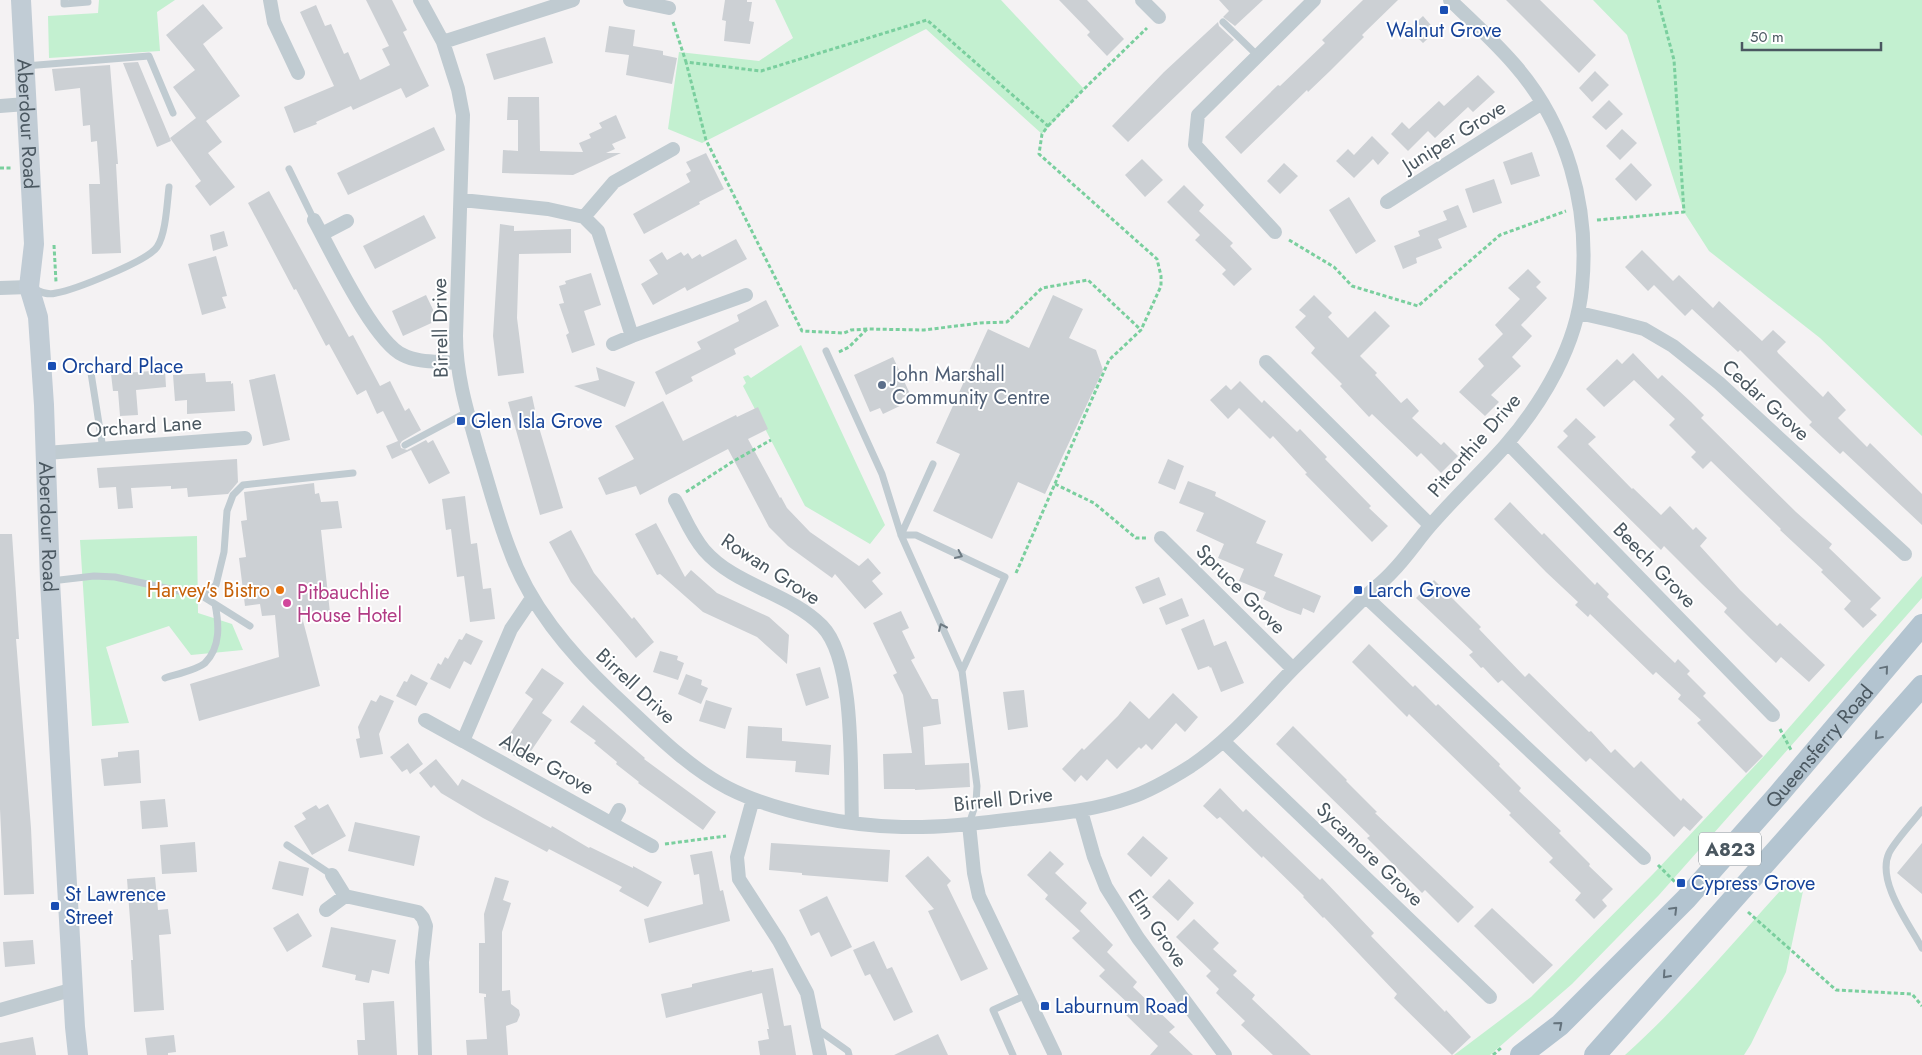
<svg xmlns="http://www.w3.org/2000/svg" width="1922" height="1055" font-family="Jost,sans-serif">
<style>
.green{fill:#c3f0d0}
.building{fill:#ccd0d4}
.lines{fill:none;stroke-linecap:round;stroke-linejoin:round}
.path{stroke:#7acf9e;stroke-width:3;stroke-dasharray:4 2.5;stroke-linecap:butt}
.service{stroke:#c0cbd1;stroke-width:7}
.minor{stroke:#c0cbd1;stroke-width:14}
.secondary{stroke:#c1ccd5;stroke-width:20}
.primary{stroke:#b3c4d0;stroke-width:22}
.oneway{stroke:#6d7a82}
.oneway2{stroke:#64727c}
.transit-dot{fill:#1a4fb4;stroke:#fff;stroke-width:2}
.service-dot{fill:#5c6f8a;stroke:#fff;stroke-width:2}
.food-dot{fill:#e8710a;stroke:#fff;stroke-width:2}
.hotel-dot{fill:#d1479c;stroke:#fff;stroke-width:2}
.labels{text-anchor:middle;stroke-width:4;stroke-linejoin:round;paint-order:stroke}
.shield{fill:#fff;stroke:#808990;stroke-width:1}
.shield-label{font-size:19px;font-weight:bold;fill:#4a5760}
.transit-label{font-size:20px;fill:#164399;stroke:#fff;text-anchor:start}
.street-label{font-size:20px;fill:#4a5760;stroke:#fff}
.service-label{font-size:20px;fill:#4e5e75;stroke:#fff;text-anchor:start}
.food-label{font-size:20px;fill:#c56008;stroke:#fff;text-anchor:end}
.hotel-label{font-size:20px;fill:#b23c85;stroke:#fff;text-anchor:start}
</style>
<rect width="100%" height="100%" fill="#f4f2f3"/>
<path class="green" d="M99 0H175L157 12 160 51 49 58 48 16 98 13Z
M775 0H1001L1084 89 1042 134 926 29 702 143 668 129 679 52 759 61 793 38Z
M1593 0H1922V436L1820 338 1709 251 1684 212 1627 35Z
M801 345 885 525 870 544 805 506 743 386 746 383 743 377 748 375 751 378Z
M197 536 198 613 232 624 243 650 191 655 169 626 106 647 129 723 92 726 80 540Z
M1922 576V598L1659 895 1572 984 1490 1055H1454L1531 997 1654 873 1765 755Z
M1791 879 1803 891 1786 972 1751 1044 1744 1055H1625C1685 1001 1736 939 1791 879Z"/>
<path class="building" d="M366 0H392L407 30 403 32 429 86 406 98 401 88 353 110 351 106 316 122 317 124 294 133 284 107 334 86 300 12 316 5 325 26 331 24 344 54 348 52 360 80 390 65 382 49 389 46Z
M725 0H747V2H752L749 21 754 22 750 44 724 41 726 21 722 20Z
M1059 0H1087L1124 39 1107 56 1087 35 1090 32Z
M1219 0H1263L1235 26 1223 17 1229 11Z
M1363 0H1398L1362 35 1364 37 1330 71 1308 92 1307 90 1241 154 1225 137 1278 85 1280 86 1325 43 1322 40Z
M1506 0H1540L1596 55 1579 73Z
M203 4 223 28 203 44 240 96 206 121 222 142 208 153 235 187 210 206 195 186 201 181 170 138 196 118 173 87 195 70 166 35Z
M1423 16 1436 31 1423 43 1409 29Z
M1218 22 1219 26 1234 40 1128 142 1112 126 1164 72Z
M609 26 635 30 633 46 663 51V55L677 58 672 84 626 75 629 55 605 52Z
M545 37 553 63 494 80 486 54Z
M138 62 171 141 157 147 123 63Z
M110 65 118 164H116L121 253 92 254 89 184H100L97 141 91 142 90 125 83 126 80 88 55 91 52 69Z
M1595 71 1609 85 1592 102 1579 88Z
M1478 75 1495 92 1473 112 1468 107 1435 138 1428 131 1408 151 1391 134 1402 122 1409 129 1439 101 1444 106Z
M508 97H539L540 151 583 152 579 143 591 138 589 134 602 128 599 123 616 115 626 138 612 144 615 149 606 153H621L573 175 502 173 503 150 518 151V120H507Z
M1609 100 1623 114 1606 130 1592 117Z
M434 127 445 150 348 195 337 173Z
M1622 129 1637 143 1620 160 1606 146Z
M1372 136 1389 153 1378 165 1373 159 1354 178 1336 161 1348 149 1354 155Z
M1532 152 1540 176 1511 185 1503 162Z
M706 153 724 189 699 202 700 204 644 234 633 214 690 182 686 174 691 171 686 162Z
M1142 159 1163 180 1145 197 1125 175Z
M1284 163 1298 176 1280 194 1267 181Z
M1631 163 1652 185 1636 201 1615 179Z
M1494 179 1502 203 1473 213 1465 189Z
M1184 185 1204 205 1199 211 1233 243 1230 246 1252 269 1234 286 1222 274 1226 270 1195 240 1200 235 1167 202Z
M269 191 349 337 353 335 380 386 390 381 405 411 409 408 421 430 402 441 400 444 401 448 407 450 426 440 428 443 433 440 450 473 429 484 411 450 392 459 386 446 398 441 383 411 377 414 366 390 357 395 329 344 326 346 296 289 294 290 248 203Z
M1349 197 1376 241 1356 254 1329 210Z
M1458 205 1467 227 1438 239 1442 248 1416 258 1417 263 1403 269 1394 246 1420 236 1418 231 1447 220 1443 211Z
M424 215 436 238 375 269 363 246Z
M500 224 514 226V231L571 229V253L519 254 517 318 524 373 498 376 493 336Z
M224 231 228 246 213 251 210 235Z
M736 239 747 259 687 291 685 287 653 305 641 284 658 274 649 260 662 252 667 260 681 252 684 256 688 253 692 259 700 254 702 257Z
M1642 250 1673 281 1679 275 1713 308 1719 301 1762 341 1773 330 1786 342 1777 351 1778 353 1823 397 1828 391 1846 410 1838 418 1867 447 1870 443 1922 494V525L1843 451 1840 454 1823 438 1809 425 1812 422 1740 350 1738 352 1692 309 1685 316 1654 285 1648 291 1625 267Z
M216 256 227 296 222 297 226 308 202 315 188 264Z
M1528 269 1541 282 1536 287 1547 298 1521 325 1532 336 1512 357 1521 366 1491 395 1499 402 1485 416 1459 392 1484 366 1478 359 1503 334 1495 325 1520 299 1508 288Z
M591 273 601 305 584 311 595 345 572 353 566 335 569 333 559 304 564 303 559 286 566 284 565 281Z
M426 295 438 320 403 336 392 311Z
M1053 295 1083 309 1069 338 1096 350 1103 370 1045 494 1018 482 992 539 933 511 960 454 936 443 988 329 1029 348Z
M1314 295 1332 313 1328 317 1348 338 1375 311 1390 326 1360 356 1377 373 1375 375 1401 403 1407 398 1419 411 1412 418 1441 445 1444 442 1458 456 1441 473 1421 453 1417 457 1372 414 1369 417 1340 386 1342 384 1311 353 1315 348 1295 327 1306 316 1299 310Z
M766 300 779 326 734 349 736 354 691 377 693 381 666 395 655 372 701 349 697 342 739 321 737 315Z
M1633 353 1658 379 1662 375 1691 402 1704 415 1701 418 1796 512 1832 544 1829 548 1881 598 1870 609 1877 615 1863 628 1844 609 1851 601 1821 572 1823 570 1780 530 1781 529 1711 461 1703 469 1691 457 1696 452 1669 425 1675 419 1634 380 1604 407 1586 389 1617 359 1622 364Z
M893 357 910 394 902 398 904 404 883 414 880 408 870 412 854 375Z
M596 367 635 382 625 407 574 386 599 380Z
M165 370 166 387 136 390 138 415 120 416 118 391H113L111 374Z
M205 373 206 382 231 381V384L233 383 235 411 187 414V400L175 401 173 375Z
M275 374 290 440 263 446 249 380Z
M1240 381 1262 403 1264 400 1297 432 1300 429 1327 457 1325 459 1371 506 1369 508 1388 526 1372 542 1305 474 1307 473 1273 436 1270 439 1239 408 1228 419 1210 400 1226 385 1231 390Z
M532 396 538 424 563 508 540 515 508 402Z
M663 401 683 441 736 415 737 417 758 407 768 429 748 439 780 498 781 497 787 508 810 532 859 566 868 558 881 573 872 581 883 594 865 609 835 574 832 578 788 546 769 527 728 449 640 495 636 486 606 495 598 478 634 459 615 426Z
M1576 418 1596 437 1588 444 1632 489 1633 488 1661 515 1670 506 1693 530 1696 527 1707 538 1700 546 1740 590 1777 626 1780 623 1825 665 1809 682 1781 657 1776 663 1750 638 1724 612 1727 608 1702 584 1664 546 1661 550 1557 447 1568 436 1563 431Z
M237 459 238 482 228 494 188 497 187 488 171 489V486L131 488 133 508 118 509 116 487 99 488 97 468Z
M1168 459 1184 466 1175 490 1158 483Z
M1188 481 1216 492 1215 496 1266 521 1256 543 1283 554 1274 576 1321 596 1314 613 1303 608 1301 615 1287 610 1263 599 1266 592 1239 581 1244 569 1218 558 1224 544 1196 531 1204 513 1179 503Z
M314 483 315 494 319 493 321 502 338 501 342 528 321 530 330 613 302 617 320 686 199 721 190 684 279 657 275 615 262 616 260 604 245 606 239 558 246 557 241 521 247 520 244 492Z
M465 496 471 544 477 543 483 589 491 588 495 619 470 622 464 576 457 577 451 529 446 530 442 499Z
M1510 502 1542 535 1544 533 1595 585 1597 582 1609 594 1607 597 1649 638 1675 663 1678 659 1690 671 1687 674 1706 693 1703 696 1763 756 1746 773 1697 723 1701 720 1678 699 1681 695 1656 672 1653 675 1590 614 1588 617 1575 605 1578 602 1546 572 1494 519Z
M656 523 685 577 691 570 717 593 769 617 789 635 787 664 757 637 703 612 660 574 657 575 635 534Z
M571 530 594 573 632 619 634 617 654 642 636 658 571 582 549 542Z
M0 534H12L19 639H16L31 828 34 894 4 895 0 809Z
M1159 577 1166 595 1143 604 1135 587Z
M1434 580 1481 627 1479 629 1525 677 1529 673 1589 732 1591 731 1611 753 1615 749 1634 768 1641 761 1681 801 1683 798 1703 817 1690 831 1684 826 1674 837 1590 758 1586 762 1502 680 1498 683 1483 667 1481 668 1469 655 1473 652 1416 598Z
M1182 598 1189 616 1166 625 1159 608Z
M901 611 909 628 902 631 915 658 911 660 932 699H938L941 724 923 727 925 765 969 763 970 787 915 790V789H884L883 754 912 753 903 695 893 675 897 673 873 623Z
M1204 619 1214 646 1226 641 1244 683 1221 692 1211 667 1210 668 1209 666 1198 670 1181 629Z
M466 633 483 641 471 665 464 661 450 689 430 679 438 663 441 665 445 657 448 659 459 639 462 640Z
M1369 644 1413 687 1415 685 1436 706 1438 704 1500 764 1499 766 1521 788 1519 791 1561 831 1559 833 1590 864 1589 866 1613 889 1602 900 1607 906 1594 919 1575 900 1581 893 1549 862 1553 858 1509 815 1511 813 1411 716 1409 714 1407 717 1352 662Z
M660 651 678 656 677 660 684 663 678 680 653 672Z
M820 667 829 698 806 706 796 674Z
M542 668 564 683 542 713 552 720 529 754 527 753 522 761 501 747 533 699 525 693Z
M411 674 428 683 416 706 396 696 404 681 407 682Z
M686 674 702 680 701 685 708 688 701 704 678 694Z
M1024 690 1028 727 1008 730 1003 692Z
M1173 693 1198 717 1185 732 1176 723 1152 750 1146 744 1141 749 1139 747 1117 769 1107 759 1087 781 1081 775 1075 782 1062 769 1082 748 1084 750 1118 716 1130 701 1149 719Z
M380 695 394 701 379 734 383 754 360 758 356 739 360 738 358 727 371 700 376 702Z
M706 700 732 708 725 729 699 721Z
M583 705 645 758 644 759 716 812 703 830 638 783 639 782 616 764 617 762 594 743 596 741 570 722Z
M748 726 782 728V741L831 745 829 775 795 772 796 761 746 758Z
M1293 726 1347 780 1346 781 1377 812 1375 813 1474 907 1458 923 1425 890 1422 893 1367 838 1370 836 1276 744Z
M408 743 423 764 410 774 407 769 402 772 390 757Z
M139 750 141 783 104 786 101 759 118 757V752Z
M436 759 458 786 462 779 551 828 552 826 589 848 590 847 633 868V866L662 882 648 907 619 891 622 887 549 849 547 852 483 818 441 793 434 785 431 788 419 773Z
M1220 788 1243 812 1246 809 1320 880 1322 878 1374 933 1371 936 1445 1012 1446 1010 1471 1037 1452 1055 1394 998 1397 994 1324 917 1323 918 1303 897 1304 896 1263 856 1262 858 1220 817 1217 819 1203 806Z
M165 799 168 827 142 829 140 801Z
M328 804 346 836 312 855 294 826 306 819 302 813 316 805 319 809Z
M355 822 420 836 414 866 348 851Z
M1143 836 1168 858 1151 877 1127 854Z
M195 842 197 872 162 874 160 845Z
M771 843 890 850 888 882 802 875V873L769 870Z
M1922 843V894L1897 873Z
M712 851 720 891 723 890 730 921 649 943 644 919 703 904 699 874 694 875 690 855Z
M1050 851 1064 864 1055 873 1087 903 1080 911 1113 945 1107 952 1137 982 1133 987 1175 1027 1169 1032 1193 1055H1150L1158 1046 1125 1014 1132 1007 1099 976 1105 970 1072 938 1080 931 1045 899 1048 895 1027 875Z
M928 856 951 881 947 885 988 969 961 981 928 911 934 909 905 876Z
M279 861 309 868 303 896 272 889Z
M155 877 158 910 168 909 171 934 159 935 164 1010 134 1012 131 960H133L127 879Z
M495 877 509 881 503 900 511 903 502 932V991L510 990 511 1004 519 1010 520 1015 517 1022 506 1026 508 1055H467L466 1040 487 1039 484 997H486V994L479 993V943H485L484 914Z
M1169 879 1194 903 1178 921 1152 897Z
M827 896 852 947 831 957 819 932 811 936 799 910Z
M1492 908 1553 965 1533 984 1474 926Z
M298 913 312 936 287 952 273 928Z
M1194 919 1219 943 1213 949 1237 971 1233 975 1255 995 1252 999 1311 1055H1273L1241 1025 1245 1021 1216 993 1219 989 1206 976 1211 971 1176 937Z
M331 927 396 940 389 974 372 970 369 983 355 980 356 975 322 967Z
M33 940 35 964 5 967 3 942Z
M874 941 887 969 892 967 913 1012 894 1021 870 974 865 976 853 950Z
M773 968 784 1026 791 1025 796 1055H760L758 1041 769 1039 767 1029H769L762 993 666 1018 661 994 692 987V984L752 970V972Z
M394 1001 397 1055H358L357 1040H365L363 1003Z
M938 1034 948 1055H894Z
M174 1035 176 1052 168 1053V1055H147L145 1038Z
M33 1037 36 1055H0V1043Z"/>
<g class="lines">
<path class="path" d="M673 22 686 62
M1048 126 1084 89 1147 28
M0 168H11
M1597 220 1684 212 1674 60 1658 0
M1289 240 1334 267 1352 286 1418 306 1500 235 1566 211
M54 245 56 282
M839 352 849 347 867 329
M1055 484 1094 503 1136 538H1147
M686 492 732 462 771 440
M1016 573 1109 360 1141 330 1161 286V276L1157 259 1039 154 1042 134 1048 126 927 20 761 71 686 62 706 140 802 331 844 333 851 330 867 329 924 330 980 323 1007 322 1042 288 1088 280 1141 330
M1780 729 1791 750
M665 844 726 836
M1658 865 1675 882
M1748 912 1836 990 1912 994 1922 1006
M1493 1055 1501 1048"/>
<path class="service" d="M64 0V4L88 2
M1223 22 1258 56
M25 66 149 56 173 113
M289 169 314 220
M34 289C42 293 48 295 56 293 74 290 148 261 157 247 166 234 167 203 169 187
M826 351 882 474 901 535
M91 373 103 449
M405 445 467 412
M901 535 933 464
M51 581 94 576 115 577 202 596 215 604C219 624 221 647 205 663 199 669 174 675 165 678
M202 596 216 585 224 552 227 511 233 495 243 485 353 473
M215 604 250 626
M962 671 1005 577 916 535H901L962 671 977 786 976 803 969 824
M1922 810C1913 822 1895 841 1889 853 1876 881 1909 924 1922 948
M287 845 332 875
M817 1029 848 1051 849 1055
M1013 1055 993 1010 1026 995"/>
<path class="minor" d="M270 0 274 22 298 73
M420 0 443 42 458 89 463 115 456 336C456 377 468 414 479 453 489 485 497 517 509 548 529 605 569 652 612 693 648 726 684 765 728 788 775 812 849 826 902 827 945 828 988 822 1031 817 1064 813 1098 809 1129 798 1150 791 1172 778 1191 766 1230 740 1260 703 1292 670 1316 646 1339 623 1363 599 1372 590 1383 582 1392 572 1406 558 1417 541 1430 526 1454 498 1481 473 1505 446 1543 402 1577 345 1582 287 1590 207 1567 124 1514 64 1494 41 1472 21 1450 0
M630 0 669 8
M1142 0 1159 17
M443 42 573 0
M0 106 26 104
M462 200 548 209 584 217 598 231 632 336 746 295
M1387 202 1542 103
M584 217 614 182 673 149
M314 220C331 251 374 342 403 355 418 363 439 361 456 363
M1275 232 1195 145 1198 115 1314 0
M322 234 347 221
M0 288 29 287
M1579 313 1614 321 1644 329 1673 346 1719 383 1905 554
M613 344 632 336
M1266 362 1430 525
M1508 443 1773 715
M46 453 245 438
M675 500C684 516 691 535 704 550 735 586 788 592 822 626 856 661 850 774 852 823
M1161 538 1293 669
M1366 597 1644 858
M532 598 511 629 463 741 652 846
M425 720 463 741
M1223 741 1490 997
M753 799 737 857 739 879 779 941 807 993 820 1055
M1081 811 1094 857 1106 887 1138 938 1225 1055
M612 823 619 810
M969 824 974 873 979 896 1055 1055
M332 875 345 896
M326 910 345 896 418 912 423 918 426 926 422 962 425 1055
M0 1010 74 989"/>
<path class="secondary" id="s1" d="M21 0 34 244 29 287 38 317 44 405 50 581 75 1027 78 1055"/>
<g class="primary">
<path id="s2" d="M1521 1055 1560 1025 1686 899 1778 795 1922 625"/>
<path d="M1595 1055 1922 686"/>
</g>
</g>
<defs><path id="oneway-chevron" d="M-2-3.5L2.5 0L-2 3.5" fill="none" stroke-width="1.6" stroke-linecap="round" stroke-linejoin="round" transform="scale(1.25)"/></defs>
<g class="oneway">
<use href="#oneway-chevron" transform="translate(959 555) rotate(25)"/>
<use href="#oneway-chevron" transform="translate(942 627) rotate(-114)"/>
</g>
<g class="oneway2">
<use href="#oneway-chevron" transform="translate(1885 669) rotate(-50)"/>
<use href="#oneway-chevron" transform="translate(1878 736) rotate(132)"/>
<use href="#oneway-chevron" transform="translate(1674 910) rotate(-45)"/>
<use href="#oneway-chevron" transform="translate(1666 975) rotate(132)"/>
<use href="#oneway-chevron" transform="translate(1559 1025) rotate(-41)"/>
</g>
<g class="transit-dot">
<rect x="1439" y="5" width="10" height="10" rx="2.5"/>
<rect x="47" y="361" width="10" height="10" rx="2.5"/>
<rect x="456" y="416" width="10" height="10" rx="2.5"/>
<rect x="1353" y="585" width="10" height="10" rx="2.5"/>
<rect x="1676" y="878" width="10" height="10" rx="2.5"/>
<rect x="50" y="901" width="10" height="10" rx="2.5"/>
<rect x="1040" y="1001" width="10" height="10" rx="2.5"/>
</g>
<circle class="service-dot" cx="882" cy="385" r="5"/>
<circle class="food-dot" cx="280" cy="590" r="5"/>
<circle class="hotel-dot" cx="287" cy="603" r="5"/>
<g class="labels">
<rect class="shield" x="1699" y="832.5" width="62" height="33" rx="4"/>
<g class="shield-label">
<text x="1730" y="856">A823</text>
</g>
<g class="transit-label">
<text x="1444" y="37" text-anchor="middle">Walnut Grove</text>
<text x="62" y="373">Orchard Place</text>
<text x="471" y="428">Glen Isla Grove</text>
<text x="1368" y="597">Larch Grove</text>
<text x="1691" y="890">Cypress Grove</text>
<text x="65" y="901">St Lawrence<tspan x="65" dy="23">Street</tspan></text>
<text x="1055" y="1013">Laburnum Road</text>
</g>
<g class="street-label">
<text dy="7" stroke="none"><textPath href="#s1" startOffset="124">Aberdour Road</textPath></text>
<text transform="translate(1454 136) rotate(-32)" y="7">Juniper Grove</text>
<text transform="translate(440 328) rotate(-91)" y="7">Birrell Drive</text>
<text transform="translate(1766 400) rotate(42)" y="7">Cedar Grove</text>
<text transform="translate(144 426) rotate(-4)" y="7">Orchard Lane</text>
<text transform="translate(1474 445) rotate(-49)" y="7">Pitcorthie Drive</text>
<text dy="7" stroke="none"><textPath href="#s1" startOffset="529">Aberdour Road</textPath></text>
<text transform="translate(1655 565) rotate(46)" y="7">Beech Grove</text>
<text transform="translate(771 569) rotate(33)" y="7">Rowan Grove</text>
<text transform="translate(1241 589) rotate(45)" y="7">Spruce Grove</text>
<text transform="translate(636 686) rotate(43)" y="7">Birrell Drive</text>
<text dy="7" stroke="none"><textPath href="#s2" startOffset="430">Queensferry Road</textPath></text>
<text transform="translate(547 764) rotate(29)" y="7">Alder Grove</text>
<text transform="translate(1003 799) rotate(-6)" y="7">Birrell Drive</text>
<text transform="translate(1370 854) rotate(44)" y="7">Sycamore Grove</text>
<text transform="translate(1158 928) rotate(56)" y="7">Elm Grove</text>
</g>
<g class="service-label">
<text x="892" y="381">John Marshall<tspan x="892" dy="23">Community Centre</tspan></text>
</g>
<g class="food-label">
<text x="270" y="597">Harvey's Bistro</text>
</g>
<g class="hotel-label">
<text x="297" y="599">Pitbauchlie<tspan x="297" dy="23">House Hotel</tspan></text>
</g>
</g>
<path d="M1742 42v8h139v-8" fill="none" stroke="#4a5760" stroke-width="2.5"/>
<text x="1750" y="42" font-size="15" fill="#4a5760" stroke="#ffffff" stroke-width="4" paint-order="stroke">50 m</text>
</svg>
